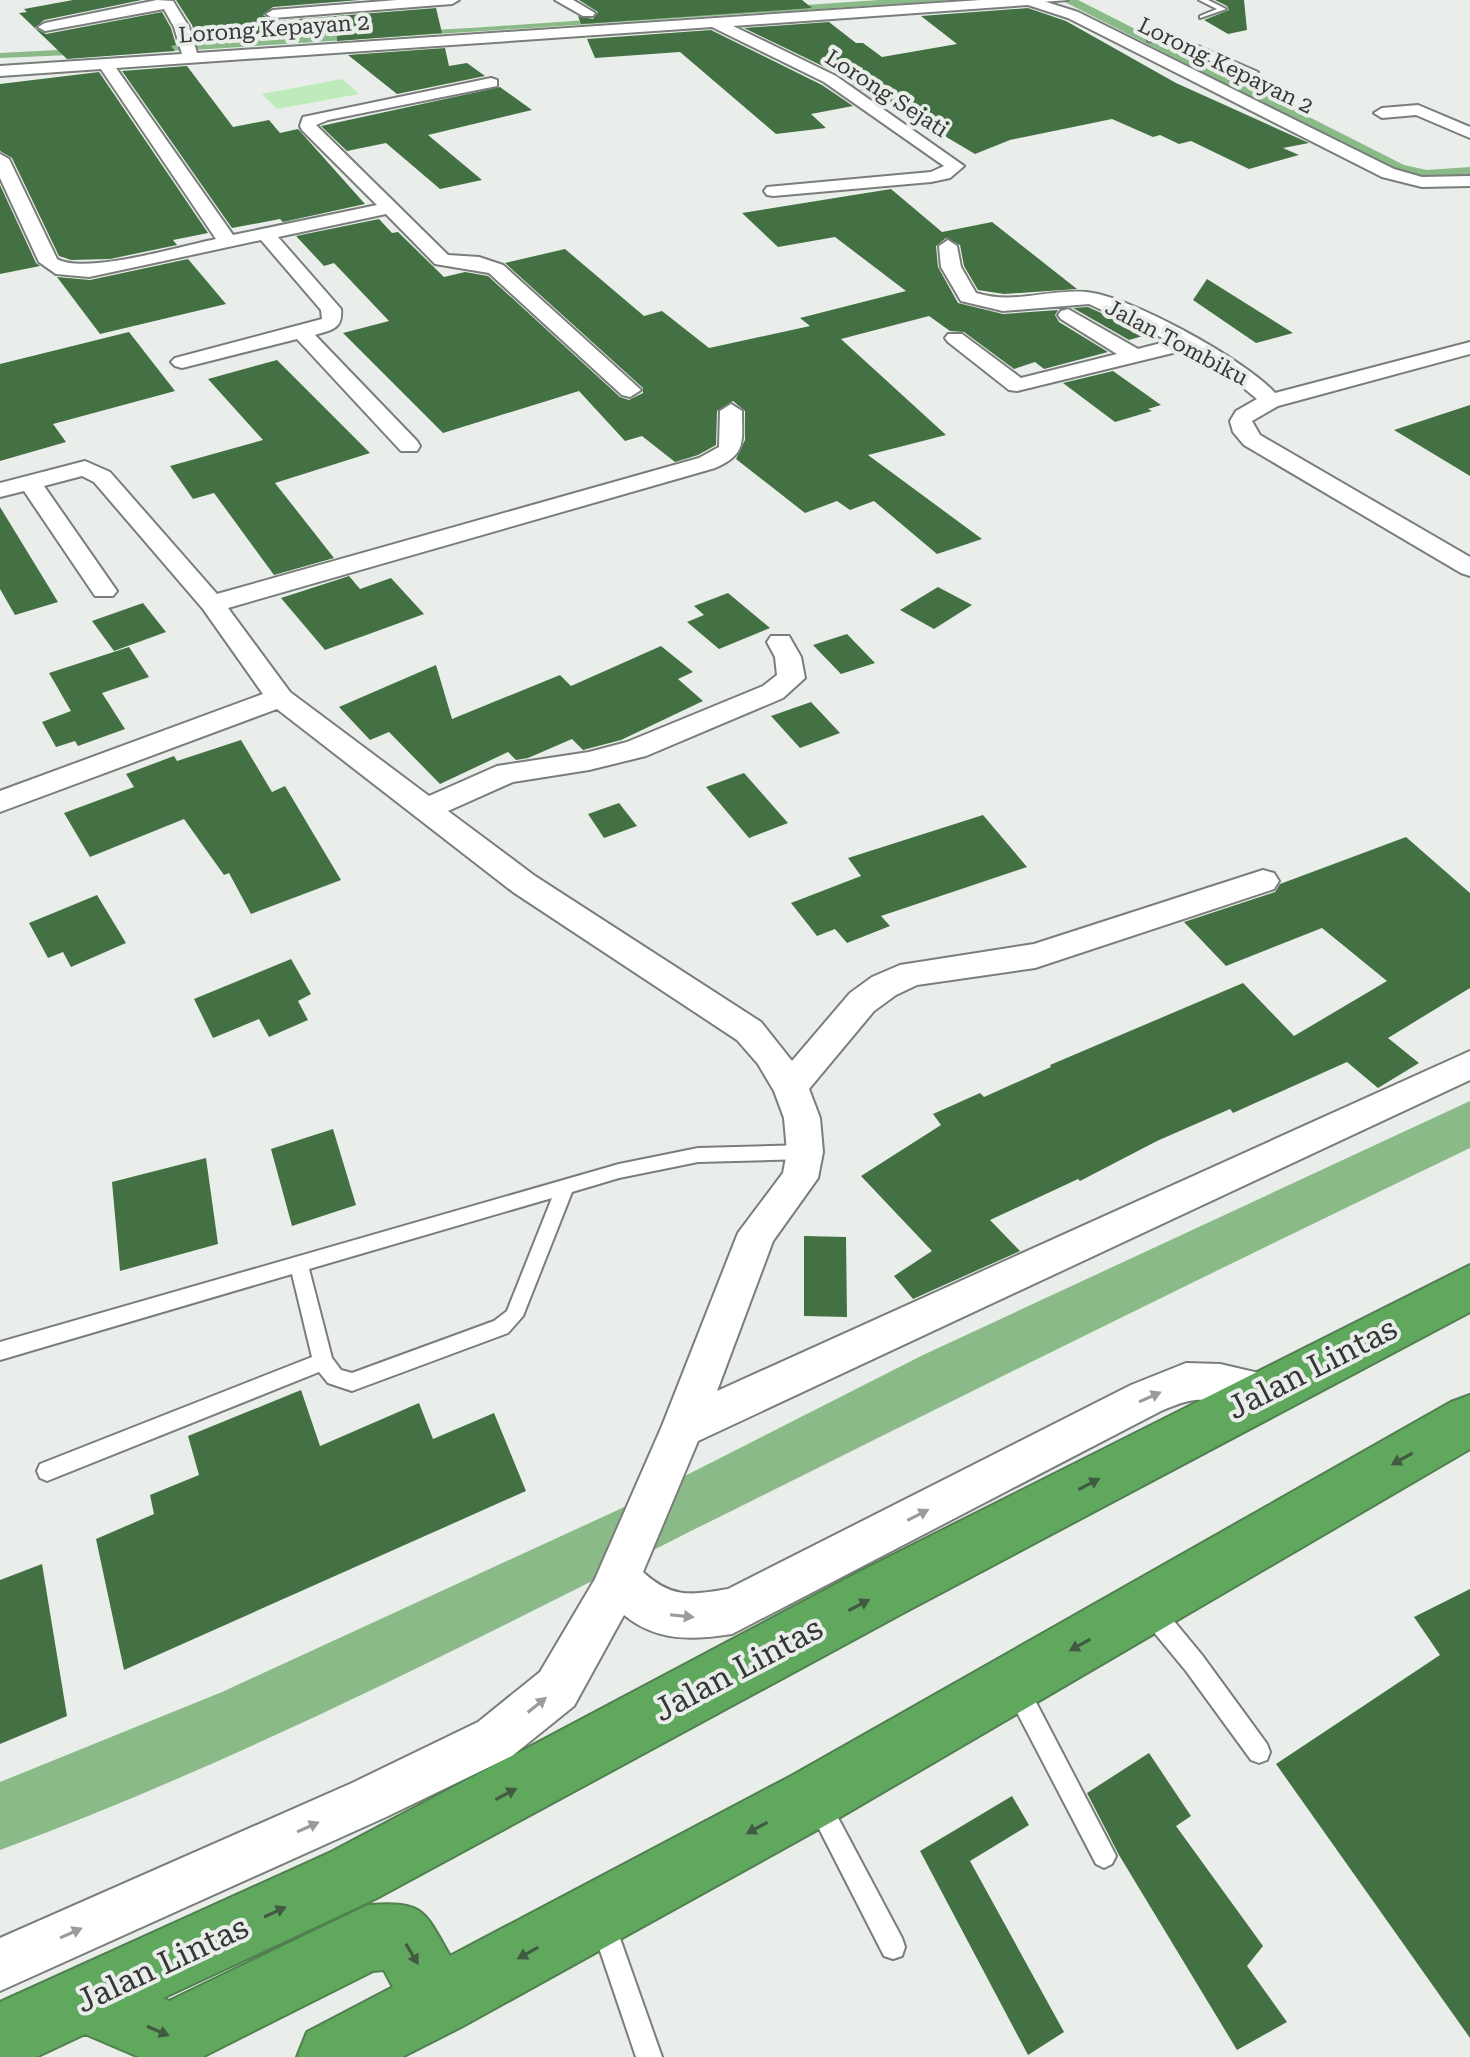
<svg xmlns="http://www.w3.org/2000/svg" width="1470" height="2057" font-family="'Roboto Serif',serif">
<style>
.green{fill:#bfebbc}
.water{fill:#8aba88}
.building{fill:#447143}
.lines{fill:none;stroke-linecap:round;stroke-linejoin:round}
.lane-casing{stroke:#7a7e7a;stroke-width:4}
.street-casing{stroke:#7a7e7a;stroke-width:4}
.highway-casing{stroke:#518050;stroke-width:4}
.lane{fill:#fff;fill-rule:evenodd}
.street{fill:#fff;fill-rule:evenodd}
.highway{fill:#5fa85e;fill-rule:evenodd}
.oneway{fill:#9a9b9a}
.oneway2{fill:#425942}
.labels{text-anchor:middle;stroke-width:8;stroke-linejoin:round;paint-order:stroke}
.far-street-label{font-size:22px;fill:#363736;stroke:#eaeeea}
.near-street-label{font-size:32px;fill:#363736;stroke:#eaeeea}
</style>
<rect width="100%" height="100%" fill="#eaeeea"/>
<path class="green" d="M342 79 359 94 277 109 262 94Z"/>
<path class="water" d="M879 0H955L210 49 0 58V53L470 28Z
M1061 0H1078L1404 165 1427 170 1470 167V175L1430 178 1389 167Z
M1470 1101V1148C1209 1273 950 1402 691 1531 465 1645 238 1762 0 1850V1782L222 1692 620 1509 923 1355Z"/>
<path class="building" d="M73 0H142L44 20 35 28 46 34 162 12 171 28 176 45 171 46 175 51 67 59 19 13 27 12 24 9Z
M176 0H360L273 7 263 15 273 21 436 8 442 33 337 41V34L291 37 288 30 197 42 192 25Z
M579 0H802L812 8 581 24 578 16 593 19 598 12Z
M1215 0H1244L1247 30 1228 34 1204 20 1229 10 1227 6Z
M1028 8 1066 21 1176 83 1309 143 1283 148 1299 155 1249 169 1191 141 1179 144 1160 135 1153 137 1112 119 1010 140 975 154 884 100 877 101 837 73 744 28 829 22 856 43H863L882 57 957 44 921 16Z
M711 30 822 85 853 106 811 114 826 128 776 134 680 52 595 58 587 39Z
M445 48 449 66 467 63 485 76 397 94 348 55Z
M187 66 233 127 269 120 280 133 298 129 365 204 283 222 280 219 232 228 122 71Z
M99 72 208 233 173 240 177 245 110 259 71 260 59 256 12 158 0 151V84Z
M500 87 532 110 428 135 482 180 440 189 386 143 347 151 321 126Z
M0 185 36 263 40 266 0 274Z
M891 189 942 232 992 222 1077 289 1004 294 978 290 964 266 960 245 946 238 936 246 938 267 958 303 1003 314 1058 310 1055 315 1059 322 1108 352 1044 369 1035 362 1014 369 964 332 950 331 929 316 841 339 946 435 868 455 982 539 937 554 874 501 850 510 837 501 805 513 736 459 745 440V411L733 401 717 411 716 445 698 455 675 462 642 436 625 441 579 391 443 433 343 333 389 321 334 263 324 266 296 236 379 219 392 233 398 232 444 277 465 272 488 276 620 397 629 400 643 393V388L505 263 565 249 644 316 662 311 709 348 810 326 800 318 906 291 835 237 778 247 742 213Z
M188 259 226 304 100 334 57 277 90 280Z
M1207 279 1293 333 1256 343 1193 300Z
M1088 307 1119 321 1143 336 1129 340 1073 308Z
M129 332 175 391 53 424 66 442 0 461V364Z
M277 360 370 453 275 483 334 558 274 575 214 493 193 499 170 466 263 440 208 379Z
M1113 371 1161 405 1148 409 1152 411 1115 422 1063 383Z
M1470 405V476L1394 430Z
M0 507 58 602 15 615 0 589Z
M349 576 360 589 391 578 424 614 325 650 281 598Z
M938 587 972 605 934 629 900 610Z
M728 593 770 628 719 649 687 622 704 615 694 606Z
M143 603 166 632 114 651 92 621Z
M847 634 875 663 841 674 813 645Z
M661 646 693 672 678 679 703 701 621 740 583 750 572 739 528 758 516 760 508 752 440 784 389 732 370 740 339 707 436 665 452 719 560 675 571 686Z
M129 647 149 677 102 693 125 729 78 746 75 741 56 747 42 722 71 711 49 673Z
M811 702 840 733 800 748 771 716Z
M241 740 272 792 285 786 341 880 251 914 229 873 224 875 184 819 90 857 64 813 134 787 126 774 174 756 177 761Z
M744 773 788 823 749 838 706 787Z
M619 803 637 826 604 838 588 814Z
M983 815 1027 867 881 916 890 926 847 943 835 929 817 936 791 903 861 876 848 858Z
M1406 837 1470 893V988L1388 1038 1419 1063 1378 1088 1347 1062 1233 1113 1230 1109 1157 1141 1080 1181 1078 1179 990 1220 1020 1251 913 1299 894 1276 932 1251 861 1176 941 1125 933 1114 980 1093 984 1097 1051 1067 1050 1065 1243 983 1294 1036 1387 981 1322 928 1226 966 1184 922 1275 892 1280 884Z
M97 895 126 943 71 967 63 952 48 958 29 923Z
M291 959 311 994 298 1001 308 1020 269 1037 259 1019 213 1038 194 999Z
M333 1129 356 1205 292 1226 271 1149Z
M206 1158 218 1244 120 1271 112 1182Z
M804 1236 846 1237 847 1317 804 1316Z
M301 1390 320 1446 419 1403 433 1439 494 1413 526 1491 124 1670 96 1539 154 1514 150 1495 199 1475 188 1436Z
M42 1564 67 1716 0 1744V1580Z
M1470 1589V2038L1276 1764 1440 1655 1414 1617Z
M1149 1753 1191 1816 1176 1826 1263 1946 1247 1966 1287 2022 1237 2050 1119 1855 1087 1793Z
M1012 1796 1029 1825 970 1861 1064 2032 1028 2055 920 1851Z"/>
<g class="lines">
<g class="lane-casing">
<path id="lane" d="M1026 0H1068L1029 3Z
M1199 0H1208L1226 9 1200 18V16L1217 9Z
M805 1145 811 1147 814 1152 811 1157 805 1159 698 1162 619 1178 572 1192 523 1316 508 1333 352 1391 328 1383 319 1372 47 1481 40 1478 37 1471 40 1464 312 1357 292 1274 0 1360V1342L619 1164 698 1148ZM552 1198 507 1311 494 1321 352 1373 341 1370 332 1358 309 1269Z
M1151 1600 1159 1603 1202 1655 1267 1744 1270 1752 1267 1760 1259 1763 1251 1760 1186 1671 1143 1619 1140 1611 1143 1603Z
M1018 1680 1026 1683 1112 1848 1116 1856 1112 1864 1104 1868 1096 1864 1010 1699 1007 1691 1010 1683Z
M819 1793 827 1797 902 1938 905 1947 902 1956 893 1959 884 1956 811 1813 807 1805 811 1797Z
M604 1915 613 1918 616 1927 662 2057H636L592 1927 595 1918Z"/>
</g>
<g class="street-casing">
<path id="street" d="M157 0 173 1 189 27 197 53 981 0H1040L1078 12 1394 169 1422 177 1470 176V186L1422 187 1382 177 1068 18 1028 5 733 26 836 76 964 166 950 178 931 182 773 196 767 195 764 191 767 187 931 172 944 166 824 82 712 27 116 68 233 235 377 205 302 130 300 126 303 117 491 78 497 80V86L328 120 316 125 448 255 479 257 503 265 641 390 630 397 622 395 489 273 435 264 386 214 278 237 341 309C343 329 332 330 315 335L417 441 420 446 417 451H401L297 339 182 368 175 366 171 362 175 358 322 319 321 310 261 240 89 277 56 274 39 262 0 178V154L9 159 57 259C86 275 181 246 216 239L101 69 0 76V66L182 54 174 27 164 9 45 31 38 27 45 23Z
M397 0H459L452 4 273 18 266 14 273 10Z
M555 0H573L595 13 593 16H583Z
M1153 34 1175 36 1258 72 1250 77 1244 75 1168 43 1148 41V35Z
M1418 105 1470 127V138L1416 115 1382 118 1374 113 1382 108Z
M948 240 957 246 961 267 976 293C1014 305 1047 289 1086 292 1128 295 1247 361 1275 393L1470 342V354L1278 406 1252 421 1260 435 1470 557V576L1461 573 1244 445 1233 432 1230 421 1236 411 1257 399 1234 380 1185 350 1017 391 1009 390 948 342 945 338 948 334H962L1021 378 1117 354 1061 319 1058 315 1061 311 1068 309 1138 349 1169 341 1089 304 1003 311 961 301 941 267 939 246Z
M731 404 742 411C742 442 747 454 715 468L228 608 290 692 429 796 497 766 589 752 627 742 763 686 777 675 775 657 767 642 771 636H789L801 657 805 678 783 698 646 756 589 770 513 782 448 811 535 876 761 1022 792 1061 850 993 872 977 900 965 1034 944 1263 870 1274 873 1279 881 1274 889 1035 968 917 985 896 995 874 1011 809 1089 820 1118 823 1152 818 1178 773 1241 717 1391 1470 1051V1080L698 1441 643 1572C672 1599 691 1595 728 1589L1131 1385 1186 1363 1220 1364 1281 1378 1287 1391 1281 1404C1251 1416 1217 1393 1185 1402 1177 1404 1168 1408 1161 1411L732 1634C693 1640 657 1642 624 1615L574 1706 512 1756 386 1817 0 1991V1938L352 1783 478 1722 540 1672 595 1579 662 1426 738 1233 783 1173 787 1152 784 1118 774 1091 758 1064 737 1040 513 892 277 709 0 812V791L263 694 203 609 94 482 82 476 44 486 117 591 113 596H95L24 491 0 497V483L85 461 110 472 217 594 699 458 719 447 720 411Z"/>
</g>
<g class="highway-casing">
<path id="highway" d="M1470 1265V1312L903 1613 377 1898 163 1998 169 2001 368 1905C425 1901 424 1911 450 1956L793 1775 1451 1402 1470 1395V1449L837 1819 463 2026 402 2057H297L307 2032 393 1987 384 1970 373 1971 202 2057H139L85 2034 36 2057H0V2002L331 1852 861 1571Z"/>
</g>
<use href="#lane" class="lane"/>
<use href="#street" class="street"/>
<use href="#highway" class="highway"/>
</g>
<defs><path id="oneway-solid" d="M-6-.8H1V-3.2L6.5 0L1 3.2V.8H-6Z" transform="scale(2)"/></defs>
<g class="oneway">
<use href="#oneway-solid" transform="translate(1150 1397) rotate(-24)"/>
<use href="#oneway-solid" transform="translate(918 1515) rotate(-27)"/>
<use href="#oneway-solid" transform="translate(682 1616) rotate(6)"/>
<use href="#oneway-solid" transform="translate(537 1705) rotate(-39)"/>
<use href="#oneway-solid" transform="translate(308 1827) rotate(-24)"/>
<use href="#oneway-solid" transform="translate(71 1933) rotate(-24)"/>
</g>
<g class="oneway2">
<use href="#oneway-solid" transform="translate(1402 1459) rotate(151)"/>
<use href="#oneway-solid" transform="translate(1089 1484) rotate(-28)"/>
<use href="#oneway-solid" transform="translate(859 1605) rotate(-28)"/>
<use href="#oneway-solid" transform="translate(1080 1645) rotate(151)"/>
<use href="#oneway-solid" transform="translate(506 1794) rotate(-28)"/>
<use href="#oneway-solid" transform="translate(757 1828) rotate(151)"/>
<use href="#oneway-solid" transform="translate(275 1912) rotate(-25)"/>
<use href="#oneway-solid" transform="translate(528 1953) rotate(151)"/>
<use href="#oneway-solid" transform="translate(412 1954) rotate(59)"/>
<use href="#oneway-solid" transform="translate(158 2031) rotate(23)"/>
</g>
<g class="labels">
<g class="far-street-label">
<text transform="translate(274 28) rotate(-4)" y="8">Lorong Kepayan 2</text>
<text transform="translate(1226 65) rotate(26)" y="8">Lorong Kepayan 2</text>
<text transform="translate(887 93) rotate(33)" y="8">Lorong Sejati</text>
<text transform="translate(1177 342) rotate(28)" y="8">Jalan Tombiku</text>
</g>
<g class="near-street-label">
<text transform="translate(1312 1368) rotate(-27)" y="11">Jalan Lintas</text>
<text transform="translate(738 1669) rotate(-28)" y="11">Jalan Lintas</text>
<text transform="translate(162 1964) rotate(-25)" y="11">Jalan Lintas</text>
</g>
</g>
</svg>
